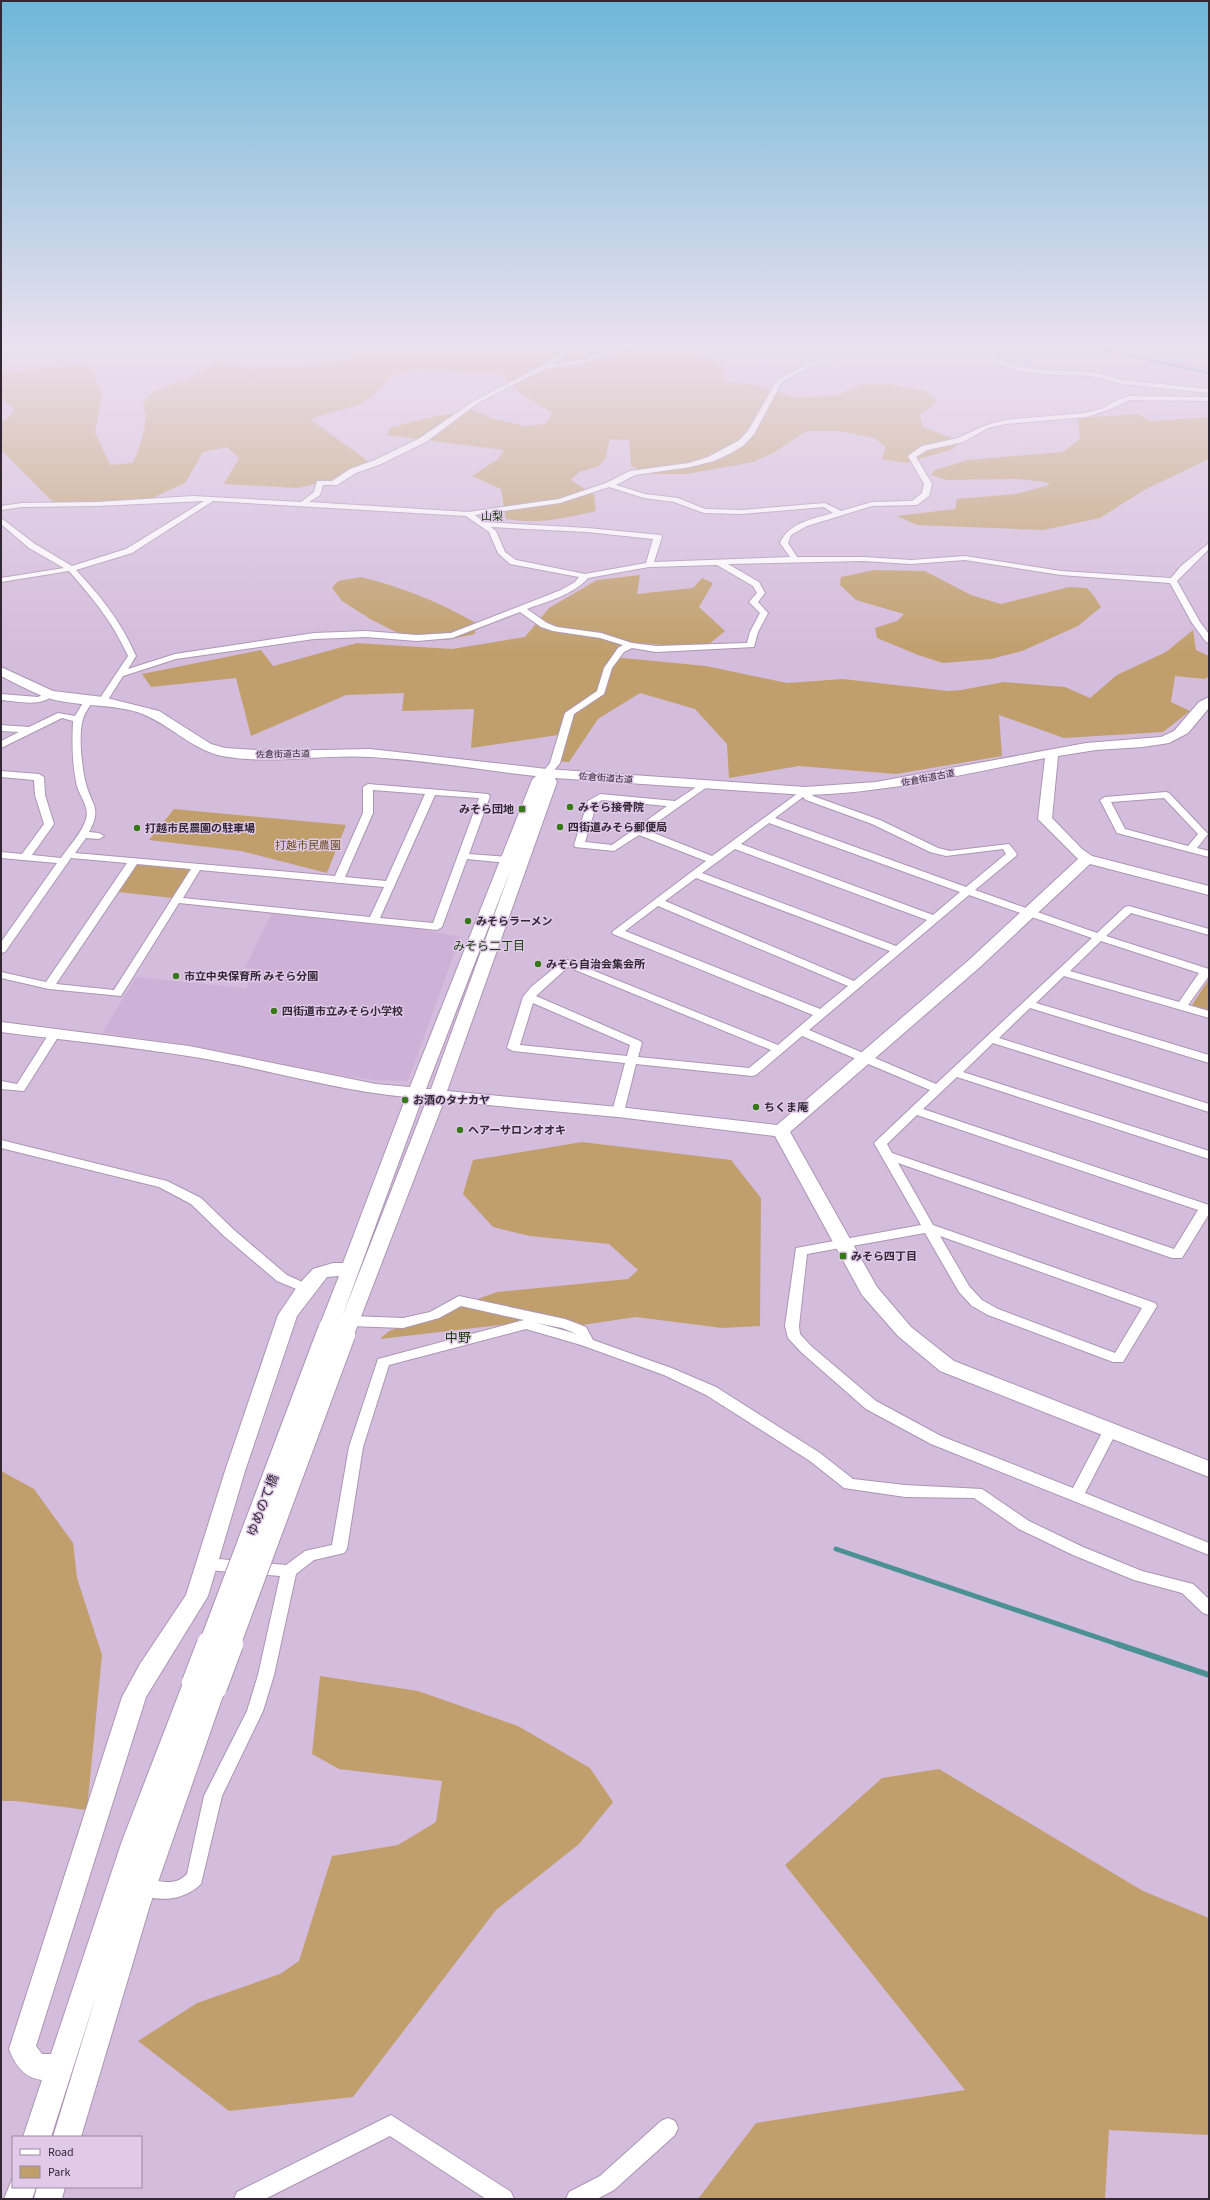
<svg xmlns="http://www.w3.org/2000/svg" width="1210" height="2200" font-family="'Source Sans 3','Noto Sans JP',sans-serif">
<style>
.built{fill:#ceb1d7}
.green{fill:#c09f6c}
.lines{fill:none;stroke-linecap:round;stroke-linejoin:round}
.stream-far2{stroke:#4b9095;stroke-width:2.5}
.stream-far1{stroke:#4b9095;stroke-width:5}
.stream{stroke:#4b9095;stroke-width:6}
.street-casing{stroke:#ac95b4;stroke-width:2}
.secondary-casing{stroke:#ac95b4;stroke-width:2}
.street{fill:#fff;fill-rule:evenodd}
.secondary{fill:#fff;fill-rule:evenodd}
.secondary-bridge-far1-casing{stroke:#ac95b4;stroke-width:22;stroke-linecap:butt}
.secondary-bridge-casing{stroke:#ac95b4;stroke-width:28;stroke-linecap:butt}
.secondary-bridge-far1{stroke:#fff;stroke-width:20}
.secondary-bridge{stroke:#fff;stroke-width:26}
.poi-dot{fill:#377917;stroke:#e1c9e9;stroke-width:1.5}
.labels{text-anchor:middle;stroke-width:3;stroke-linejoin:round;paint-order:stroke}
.far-street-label{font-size:9px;fill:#312834;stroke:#e1c9e9}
.far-quarter-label{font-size:11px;fill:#123c00;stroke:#e1c9e9}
.poi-label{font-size:11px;font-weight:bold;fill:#312834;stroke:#e1c9e9;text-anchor:start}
.park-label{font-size:11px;fill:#654917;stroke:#e1c9e9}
.neighbourhood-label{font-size:12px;fill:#123c00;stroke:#e1c9e9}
.quarter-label{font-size:13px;fill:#123c00;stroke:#e1c9e9}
.near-street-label{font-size:13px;fill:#312834;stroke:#e1c9e9}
</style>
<rect width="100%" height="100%" fill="#d4bcdc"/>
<path class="built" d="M272 913 415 928 460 937 408 1081 373 1080 289 1067 196 1046 102 1033 136 977 246 988 254 969 245 968Z"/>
<path class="green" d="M367 345H602L626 350 677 351 706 355 722 366 725 382 754 385 797 398 838 395 863 384H888L926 391 937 402 920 415 923 427 960 441 953 449 906 463 882 459 886 447 874 438 839 431H806L773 453 753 462 687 474H648L631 466 629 440 610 439 605 459 599 466 579 472 571 480 594 495 596 511C566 518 537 525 506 519L501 489 472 476 498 459 504 450 387 435 390 428 422 419 472 410 492 418 524 426 545 424 552 413 520 393 500 373 417 370 390 377 373 396 358 405 310 419 369 462 336 479 298 488 224 484 239 458 227 447 203 452 185 483 150 499 56 505 1 450V422L10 417 14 408 1 399V372L87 365 94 372 102 395 95 432 110 465 133 463C140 447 150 421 143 404L154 391 191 377 220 362 245 369 301 368 347 359Z
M1138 414 1151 421 1209 417V459L1144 490 1100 518 1043 530 917 525 897 516 955 509 957 499 1016 494 1050 485 1046 482 1016 479 947 480 931 475 935 470 968 460 1063 452 1080 439 1078 418Z
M874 570 925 571 971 595 1001 604 1069 587 1087 588 1094 596 1101 607 1078 626 1022 651 991 659 943 663 918 655 877 638 875 628 897 621 904 614 856 600 840 585 841 577Z
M640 575 637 594 693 588 702 578 713 583 699 607 725 631 703 649 641 643 612 657 706 666 787 683 843 679 948 691 961 690 1004 682 1065 687 1090 698 1117 675 1166 652 1193 630 1196 650 1209 656V676L1205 679 1175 676 1171 702 1190 711 1163 732 1064 738 999 715 1002 756 896 774 799 766 729 778 727 744 695 709 640 693 598 719 569 762 556 761 565 734 471 748 474 709 402 711 404 693 346 695 251 736 236 678 151 687 142 674 261 650 273 666 357 643 452 649 525 637 549 608 597 580Z
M361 577C402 587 439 602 476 623L475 634 447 640 402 635 372 620 342 601 332 588 338 581Z
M174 809 346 825 327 873 241 851 149 840Z
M136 864 190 869 172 898 118 892Z
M1209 979V1010L1192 1005Z
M582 1142 731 1160 761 1198 760 1326 722 1328 636 1317 582 1325 530 1317 508 1324 380 1339 389 1331 497 1292 628 1279 638 1270 609 1244 530 1236 493 1227 463 1194 473 1160Z
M1 1471 34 1489 73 1543 77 1578 102 1655 87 1810 16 1801H1Z
M320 1676 418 1691 518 1726 590 1768 613 1802 579 1844 496 1910 353 2097 229 2111 138 2041 197 2003 280 1974 299 1961 332 1856 398 1845 436 1822 442 1781 339 1769 312 1754Z
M939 1769 1143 1891 1209 1918V2135L1109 2130 1105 2199H698L756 2123 965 2090 785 1865 882 1778Z"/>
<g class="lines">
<path class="stream-far2" d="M1081 345 1209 373"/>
<path class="stream-far1" d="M836 1549 1120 1645"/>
<path class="stream" d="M1117 1644 1209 1675"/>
<g class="street-casing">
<path id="street" d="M220 345H261L221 349 218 347Z
M572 345H580L552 365 584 359 626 345H637L587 362 544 369 478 403 426 442 381 464 356 473 337 485H323L320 495 309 502 468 512 559 499 606 483 630 471 689 463 708 457 738 441 748 431 777 380 808 364 842 353 880 345H895L845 356 812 366 782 382 754 434 744 445 731 453 714 461 690 467 635 475 616 485 645 494 678 498 705 509 742 510 825 503 841 511 872 502 912 501 922 493 924 484 908 456 922 446 958 438 984 426 1005 420 1085 413 1104 408 1113 402 1129 396 1209 397V401L1130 400 1108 410 1086 417 1005 424 988 428 963 442 927 450 916 457 932 484 929 496 917 505 872 506 807 526 791 535 788 543 797 557H863L911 560 965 556 1061 571 1171 578 1181 566 1209 543V549L1177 581 1200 622 1209 634V643L1206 642 1192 623 1170 583 1061 575 965 560 911 564 863 561 728 564 759 582 765 593 758 602 768 613 758 632 754 647 656 652 632 648 624 652 612 668 604 694 574 714 560 763 550 775 547 776 542 773 550 763 565 713 597 691 604 668 618 648 623 645 600 638 553 631 541 627 520 612 452 638 417 641 366 637 314 639 176 659 123 676 106 703 103 704 98 701 128 656C112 621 94 600 69 571L1 582V578L64 568 29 548 1 524V518L35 544 72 566 126 549 204 501 98 506 22 507 1 510V506L22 503 98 502 193 496 301 502 314 492 317 481H332L350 469 375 460 420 438 474 401 547 363ZM609 487 644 498 674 502 704 513 742 514 824 507 833 513C813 519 789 522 780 543L790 557 654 562 662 537 661 535 587 528 484 522 475 515 560 503ZM213 501 466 516 489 532 498 553 510 564 579 577 575 582 561 590 451 633 417 635 366 631 314 633 175 654 128 669 136 656C120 620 102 598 76 570L132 553ZM491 527 587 532 653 539 646 563 585 574 516 560 505 552 496 531ZM717 565 753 586 757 593 749 602 760 613 750 632 747 643 656 646 632 643 601 633 557 627 547 623 527 609C548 601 573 595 588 578L649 567Z
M961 345H970L1015 366 1043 370 1092 372 1122 380 1209 389V393L1122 384 1092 376 1043 374 1013 370Z
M49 691 54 694C42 708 17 701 1 700V694L38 697Z
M89 697 94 700C90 706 85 712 83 719 78 734 82 769 86 784 92 806 102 808 89 832L99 833 104 836 99 839 86 838 75 853 335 876 363 813V787L368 784 488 794 490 796 469 854 508 857 513 860 508 863 467 859 442 927 437 930 179 903 121 996 49 989 1 978V972L46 982 127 863 71 858 5 952 1 953V942L57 863 1 858V852L22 854 44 824 35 795 34 780 1 777V771L39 774 44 777 45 795 54 824 32 855 61 858C69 846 82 833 86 819 90 806 78 795 76 782 72 761 72 742 73 721L62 718 1 748V741L19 732 1 731V725L29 727 58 713 75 716 86 698ZM373 790 425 794 386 881 345 877 373 813ZM435 795 479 798 433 923 380 918ZM137 864 191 869 114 990 56 984ZM200 870 384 887 370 917 183 898Z
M704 782 707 783V787L646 830 712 856 805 788 808 789 813 796 880 820 938 848 950 851 1009 844 1017 854 1016 856 975 890 1097 933 1125 907 1129 906 1209 929V935L1131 913 1106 936 1209 969V976L1188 1005 1209 1011V1018L1064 976 1036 1003 1209 1055V1063L1030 1008 999 1038 1209 1104V1112L993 1043 963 1072 1209 1151V1159L957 1077 923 1109 1209 1205V1214L1182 1258H1172L898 1163 933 1225 1155 1303 1157 1306 1123 1362H1113L988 1315 972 1306 959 1292 925 1233 807 1254 799 1326 800 1334 811 1346 876 1401 941 1436 1073 1488 1105 1427 1110 1426 1115 1427 1117 1431 1085 1493 1209 1543V1555L931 1444 866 1409 801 1352 788 1338 785 1326 796 1248 921 1225 874 1143 930 1090 802 1036 756 1075 752 1076 636 1064 624 1112 618 1116 612 1112 625 1063 513 1051 507 1048 523 997 531 987 563 961 567 960 778 1045 813 1015 613 934 612 932 706 861 639 835 614 851 575 847 574 845 588 801 600 794 675 801ZM803 797 806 800 872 824 930 852 946 856 1003 849 1006 854 966 887 775 818ZM602 800 667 806 612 845 585 842 597 803ZM769 823 960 892 933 915 741 844ZM735 849 927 920 896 946 702 873ZM696 878 890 951 854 981 665 901ZM969 895 1092 938 936 1084 809 1030ZM658 906 848 986 820 1009 625 931ZM1101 941 1199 973 1179 1002 1070 971ZM568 967 771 1050 749 1068 638 1057 642 1043 640 1041 536 996ZM533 1003 630 1045 627 1056 520 1045ZM917 1115 1198 1210 1174 1249 892 1153 887 1144ZM940 1236 1142 1308 1115 1353 998 1309 982 1300 969 1286Z
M1166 792 1169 793 1208 834 1197 848 1209 851V857L1117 833 1100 800 1105 797ZM1164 798 1198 834 1188 846 1125 829 1111 802Z
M54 1031 60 1034 24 1091 1 1089V1081L17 1084 50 1032Z
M1 1140 167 1181 201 1198 234 1230 287 1275 311 1286 313 1289 311 1292 306 1293 277 1281 224 1236 191 1204 159 1187 1 1148Z
M459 1296 565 1319 586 1327 593 1340 674 1369 716 1387 820 1453 853 1479 905 1485 982 1489 1029 1521 1083 1547 1142 1571 1193 1584 1209 1599V1615L1203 1613 1182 1593 1134 1580 1073 1555 1019 1529 974 1498 905 1497 844 1488 810 1461 706 1395 664 1375 581 1345 526 1329 389 1365 363 1447 347 1549 344 1553 314 1560 296 1574 274 1675 263 1711 222 1796 201 1884C183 1901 160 1902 137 1894L134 1888 137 1882C156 1875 170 1891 187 1874L204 1796 247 1711 258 1675 280 1576 207 1570 202 1568 199 1564 202 1560 207 1558 286 1565 305 1551 332 1545 349 1447 378 1359 524 1320 461 1306 439 1318 403 1328 350 1326 345 1324 343 1321 345 1318 350 1316 403 1318 430 1312ZM537 1323 562 1328 577 1334Z
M391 2115 511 2192 514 2199H486L390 2136 265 2199H234L237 2192Z
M668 2118 675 2121 678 2128 675 2135 614 2190 597 2199H566L569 2192 600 2176 661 2121Z"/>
</g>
<g class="secondary-casing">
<path id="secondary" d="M1 667 53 691 103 697 159 711 211 744 225 748 272 751 370 749 547 769 805 787 876 782 1086 743 1161 737 1174 731 1199 702 1209 697V708L1188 733 1169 743 1143 747 1096 750 1058 756 1052 818 1082 849 1092 856 1209 886V895L1090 864 980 967 790 1132 877 1287 911 1327 954 1361 1209 1461V1477L940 1371 898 1336 862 1295 775 1136 618 1117 444 1101 352 1340 345 1342 338 1340 335 1335 338 1328 336 1332 329 1334 322 1332 319 1327 339 1276 327 1277 297 1316 245 1471 208 1596 146 1697 36 2046 42 2054H51L122 1841 183 1683 187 1676 195 1674 203 1676 206 1681 214 1678 222 1680 226 1687 150 1905 81 2137H53L96 1996 51 2137H23L42 2080C24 2078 15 2065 9 2049L122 1697 140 1664 186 1595 225 1471 278 1315 299 1284 313 1269 333 1263H343L406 1097C332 1090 261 1067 188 1056 126 1046 63 1040 1 1032V1022L189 1046 376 1084 410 1087 532 780 536 776C481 770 425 760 370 757 322 754 270 765 222 756 190 749 168 722 137 712 107 703 74 707 45 697 30 691 15 683 1 676ZM1045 758 1038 819 1078 859 969 960 777 1125 618 1107 447 1091 557 782 555 778 805 795C887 793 965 774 1045 758ZM511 869 431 1089H426ZM422 1099H427L342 1317Z
M13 2177V2187H36L32 2199H4Z
M37 2187H65L62 2199H34Z"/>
</g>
<use href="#street" class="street"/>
<use href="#secondary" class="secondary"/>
<g class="secondary-bridge-far1-casing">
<path id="secondary-bridge-far1" d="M209 1645 329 1327
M230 1645 345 1335"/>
</g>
<g class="secondary-bridge-casing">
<path id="secondary-bridge" d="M195 1683 210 1644
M214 1687 230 1644"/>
</g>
<use href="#secondary-bridge-far1" class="secondary-bridge-far1"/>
<use href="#secondary-bridge" class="secondary-bridge"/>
</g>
<linearGradient id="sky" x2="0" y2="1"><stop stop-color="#6db7d8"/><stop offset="0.53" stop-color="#ece1ef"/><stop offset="1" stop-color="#ece1ef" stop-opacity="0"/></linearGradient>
<rect width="1210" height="653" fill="url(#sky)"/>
<g class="poi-dot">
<circle cx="570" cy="807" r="4"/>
<rect x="518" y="805" width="8" height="8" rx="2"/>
<circle cx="560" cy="827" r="4"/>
<circle cx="137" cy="828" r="4"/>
<circle cx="468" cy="921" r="4"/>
<circle cx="538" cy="964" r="4"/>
<circle cx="176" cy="976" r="4"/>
<circle cx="274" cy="1011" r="4"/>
<circle cx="405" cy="1100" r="4"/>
<circle cx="756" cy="1107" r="4"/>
<circle cx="460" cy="1130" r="4"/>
<rect x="839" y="1252" width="8" height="8" rx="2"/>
</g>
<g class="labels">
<g class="far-street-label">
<text transform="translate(283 754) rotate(-1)" y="3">佐倉街道古道</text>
<text transform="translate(606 778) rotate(4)" y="3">佐倉街道古道</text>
<text transform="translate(928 778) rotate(-11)" y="3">佐倉街道古道</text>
</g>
<g class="far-quarter-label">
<text x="492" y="520">山梨</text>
</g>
<g class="poi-label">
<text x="578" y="811">みそら接骨院</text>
<text x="514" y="813" text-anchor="end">みそら団地</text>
<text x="568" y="831">四街道みそら郵便局</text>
<text x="145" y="832">打越市民農園の駐車場</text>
<text x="476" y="925">みそらラーメン</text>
<text x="546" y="968">みそら自治会集会所</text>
<text x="184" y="980">市立中央保育所 みそら分園</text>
<text x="282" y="1015">四街道市立みそら小学校</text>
<text x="413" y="1104">お酒のタナカヤ</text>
<text x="764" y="1111">ちくま庵</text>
<text x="468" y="1134">ヘアーサロンオオキ</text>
<text x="851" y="1260">みそら四丁目</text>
</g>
<g class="park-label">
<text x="308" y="849">打越市民農園</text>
</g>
<g class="neighbourhood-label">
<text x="489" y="950">みそら二丁目</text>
</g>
<g class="quarter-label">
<text x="458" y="1342">中野</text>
</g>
<g class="near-street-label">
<text transform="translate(262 1505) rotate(-69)" y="5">ゆめのて橋</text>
</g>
</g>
<rect width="1210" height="2200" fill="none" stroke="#312834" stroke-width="4"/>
<rect x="12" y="2136" width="130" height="52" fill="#e1c9e9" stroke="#9b89a1"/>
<rect x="20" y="2149" width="20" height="6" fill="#ffffff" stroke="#9b89a1"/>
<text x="48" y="2156" font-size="12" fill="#312834">Road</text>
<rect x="20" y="2166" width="20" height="12" fill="#c09f6c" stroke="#9b89a1"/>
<text x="48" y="2176" font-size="12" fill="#312834">Park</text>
</svg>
